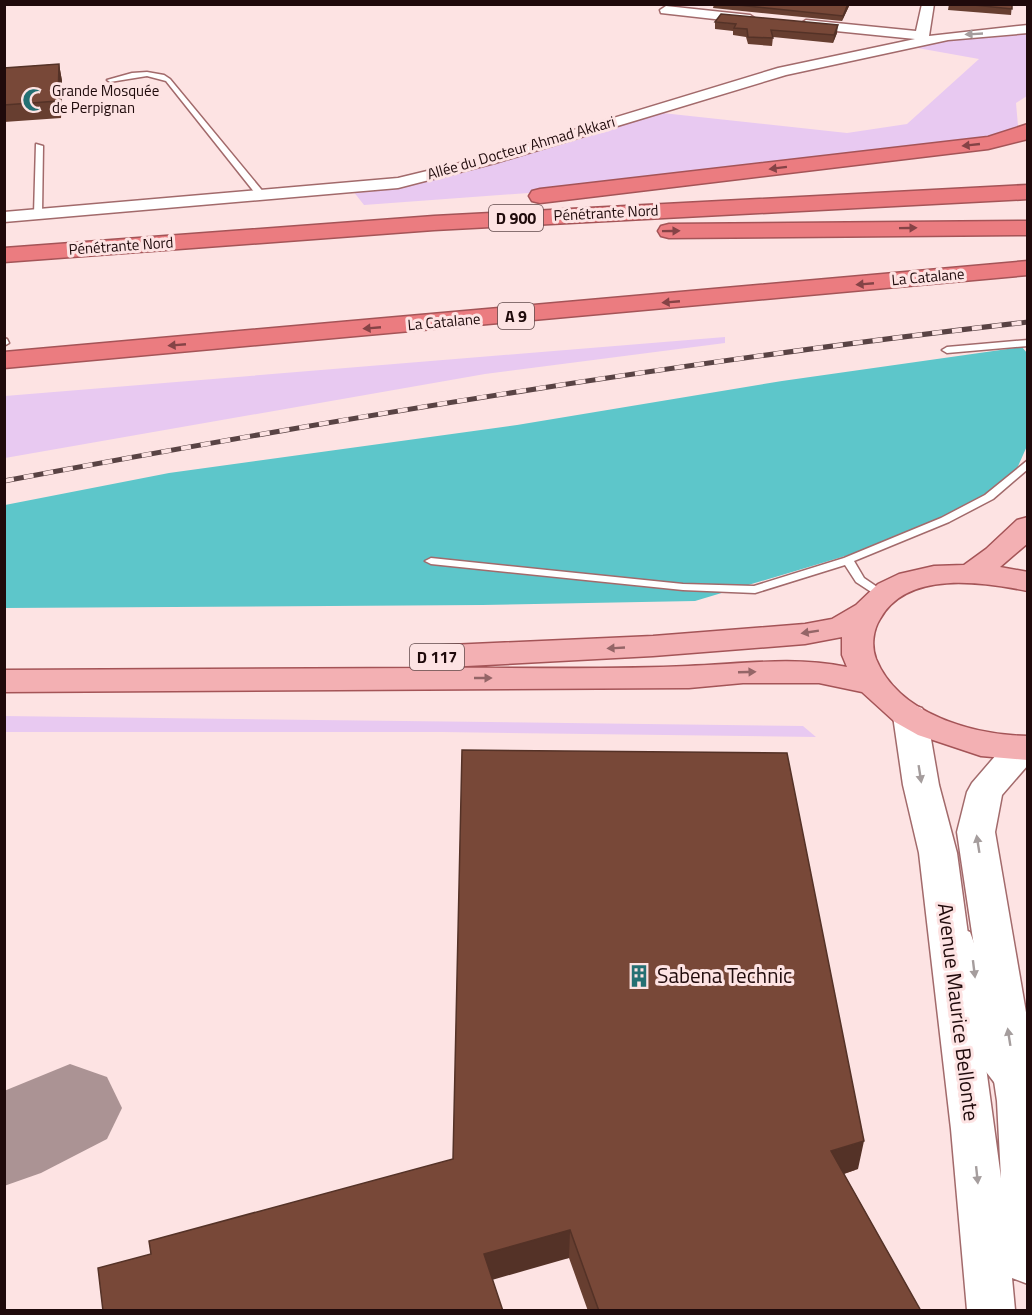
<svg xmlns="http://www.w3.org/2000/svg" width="1032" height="1315" font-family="'Titillium Web',sans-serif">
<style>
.green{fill:#e8c9f1}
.water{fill:#5dc6ca}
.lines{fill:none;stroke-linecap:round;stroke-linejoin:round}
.taxiway{fill:#ab9394;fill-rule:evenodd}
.lane-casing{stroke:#a26a6b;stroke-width:3}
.street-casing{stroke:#a26a6b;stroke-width:3}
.secondary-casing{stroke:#a26a6b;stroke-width:3}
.primary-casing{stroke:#a45457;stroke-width:3}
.highway-casing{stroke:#a45457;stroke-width:3}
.lane{fill:#fff;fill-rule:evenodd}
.street{fill:#fff;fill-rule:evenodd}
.secondary{fill:#fff;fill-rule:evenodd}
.primary{fill:#f3b0b3;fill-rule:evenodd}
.highway{fill:#eb7c80;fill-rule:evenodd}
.rail-casing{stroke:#594344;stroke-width:5}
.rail{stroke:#fde3e3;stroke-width:4;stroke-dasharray:10;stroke-linecap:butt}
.wall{fill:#673e30}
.shaded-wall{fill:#543227}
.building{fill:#784838;stroke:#543227;stroke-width:1.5}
.oneway{fill:#a59d9d}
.oneway2{fill:#854346}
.oneway3{fill:#946567}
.labels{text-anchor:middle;stroke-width:6;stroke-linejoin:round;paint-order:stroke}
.far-poi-label{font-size:15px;fill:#1f0a0b;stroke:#fde3e3;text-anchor:start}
.far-street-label{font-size:15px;fill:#1f0a0b;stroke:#fde3e3}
.shield{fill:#fde3e3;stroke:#624b4c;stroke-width:1.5}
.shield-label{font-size:16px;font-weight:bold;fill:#1f0a0b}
.near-poi-label{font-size:21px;fill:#1f0a0b;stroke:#fde3e3;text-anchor:start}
.near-street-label{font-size:21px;fill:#1f0a0b;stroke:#fde3e3}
</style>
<rect width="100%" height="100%" fill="#fde3e3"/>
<path class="green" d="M1027 32V96L1016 103 1018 126 983 139 542 192 364 205 353 191 400 186 653 112 847 133 907 124 979 59 912 47 951 38Z
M725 337V343L485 374 5 458V396Z
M4 716 803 726 816 737 442 732H5Z"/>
<path class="water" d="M1022 347 1027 353V446L1011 482 892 542 695 601 482 605 5 608V505L169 473 517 425 782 381Z"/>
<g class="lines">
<path class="taxiway" d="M70 1064 107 1077 122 1108 107 1139 41 1173 4 1186V1091Z"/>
<g class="lane-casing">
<path id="lane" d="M147 72 164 75 170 79 265 194V198H259L166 81 147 76 110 82 107 80 132 73Z
M36 144 43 146 42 214 38 216 34 214Z
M4 338 7 339 9 343 4 346Z
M1028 340V346L947 353 942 350 947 347Z
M1028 460V469L993 499 949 522 854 561 864 578 886 593 888 595 886 597 882 599 856 582 845 565 755 593 683 590 431 564 425 561 431 558 683 584 754 586 844 558 941 518 985 495Z
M965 930 970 932 979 957 992 1058 1011 1081 1009 1086 1003 1088 997 1086 977 1060 965 957 958 936 960 932Z"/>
</g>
<g class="street-casing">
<path id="street" d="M922 4H934L929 36 1028 25V33L948 40 786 75 495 163 398 188 4 222V212L398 178 485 157 778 68 915 39 806 28 800 24 806 20 916 31Z
M666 6 750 15 756 19 750 23 661 13 660 10Z"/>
</g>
<g class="secondary-casing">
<path id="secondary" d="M910 704 922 708 927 716 939 785 957 853 1001 1178 997 1101 957 832 967 792 972 783 1009 740 1021 737 1028 739V765L1002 795 995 832 1028 1024V1284L1012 1278 1015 1310H967L951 1129 919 853 903 785 893 716 898 708Z"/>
</g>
<g class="primary-casing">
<path id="primary" d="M1028 517V543L1000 567 1028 572V591C982 582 907 570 880 619 873 630 871 646 876 659 899 715 974 735 1028 736V760L981 756 918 735 895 722 862 692 819 683H743L689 688 4 692V670L428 668 416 664 412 657 416 650 428 646 653 636 805 624 832 619 856 605 878 584 899 574 934 566 964 565 986 549 1017 520ZM842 637V655L847 667C794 656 742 664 688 666 602 670 515 667 428 668L653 656 805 644Z"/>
</g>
<g class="highway-casing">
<path id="highway" d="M1028 124V139L988 149 540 203 532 201 529 196 532 191 540 189 988 137Z
M1028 185V199L434 230 4 262V248L434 216Z
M1028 221V235L669 238 661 236 658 231 661 226 669 224Z
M1028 261V275L4 368V352Z"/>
</g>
<use href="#lane" class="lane"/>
<use href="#street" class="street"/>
<use href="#secondary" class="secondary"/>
<use href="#primary" class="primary"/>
<use href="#highway" class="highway"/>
<g class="rail-casing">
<path id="rail" d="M4 481C344 417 684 361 1028 322"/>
</g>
<use href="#rail" class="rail"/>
</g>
<path class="wall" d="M714 4H850L842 21 713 8Z
M949 4H1012L1011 15 948 10Z
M715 22 837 33 833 43 773 37 772 46 748 44 746 37 733 35V31L715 29Z
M59 64 62 81 61 118 4 122V68Z
M858 1169 844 1174 921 1311H588L569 1258 103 1311Z"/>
<path class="shaded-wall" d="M848 4H850L842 21 843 16Z
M838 25 837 33 833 43 834 35Z
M59 64 62 81 61 118 58 101Z
M864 1141 858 1169 825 1180 831 1151Z
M570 1230 569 1258 485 1282 484 1254Z"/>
<path class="building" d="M728 4H848L843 16Z
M964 4H1012V9Z
M721 14 838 25 834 35 771 30 773 38 748 37 747 29 734 28 736 24 715 22Z
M59 64 58 101 4 105V68Z
M462 750 787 753 864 1141 831 1151 921 1311H599L570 1230 484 1254 503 1311H103L98 1268 151 1254 149 1241 453 1159Z"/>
<defs><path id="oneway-solid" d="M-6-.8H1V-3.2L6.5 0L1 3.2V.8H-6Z" transform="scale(1.5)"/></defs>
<g class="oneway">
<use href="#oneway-solid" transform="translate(974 34) rotate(177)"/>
<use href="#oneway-solid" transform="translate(920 774) rotate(81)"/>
<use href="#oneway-solid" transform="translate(978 844) rotate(-99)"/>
<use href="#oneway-solid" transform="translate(974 969) rotate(83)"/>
<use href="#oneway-solid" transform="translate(1009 1037) rotate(-99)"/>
<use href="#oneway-solid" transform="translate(977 1175) rotate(84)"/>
</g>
<g class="oneway2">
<use href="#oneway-solid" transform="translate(971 145) rotate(174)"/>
<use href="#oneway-solid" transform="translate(778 168) rotate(173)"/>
<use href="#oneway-solid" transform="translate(908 228) rotate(-1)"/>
<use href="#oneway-solid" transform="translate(671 231) rotate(-1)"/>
<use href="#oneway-solid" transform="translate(865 284) rotate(175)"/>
<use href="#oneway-solid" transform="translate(671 302) rotate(175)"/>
<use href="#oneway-solid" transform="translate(372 328) rotate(175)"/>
<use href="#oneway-solid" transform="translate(177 345) rotate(175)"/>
</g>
<g class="oneway3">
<use href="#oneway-solid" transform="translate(810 632) rotate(171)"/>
<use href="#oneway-solid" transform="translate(616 648) rotate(177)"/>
<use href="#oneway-solid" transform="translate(747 672) rotate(-2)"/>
<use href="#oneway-solid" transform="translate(483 678)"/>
</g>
<defs>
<g id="mosque-bare" transform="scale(1.8)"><path d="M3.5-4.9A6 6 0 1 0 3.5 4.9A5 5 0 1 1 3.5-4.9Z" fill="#257073" stroke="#fde3e3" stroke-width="2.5" paint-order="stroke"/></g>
<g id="building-bare" transform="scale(1.8)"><path d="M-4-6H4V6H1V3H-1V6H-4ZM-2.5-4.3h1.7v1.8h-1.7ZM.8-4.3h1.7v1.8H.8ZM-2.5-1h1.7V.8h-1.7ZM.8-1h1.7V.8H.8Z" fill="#257073" stroke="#fde3e3" stroke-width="2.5" paint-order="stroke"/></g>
</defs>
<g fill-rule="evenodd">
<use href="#mosque-bare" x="34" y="100"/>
<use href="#building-bare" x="639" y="976"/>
</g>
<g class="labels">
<g class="far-poi-label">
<text x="52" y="96">Grande Mosquée<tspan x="52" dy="17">de Perpignan</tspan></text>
</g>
<g class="far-street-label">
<text transform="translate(521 148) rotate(-16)" y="5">Allée du Docteur Ahmad Akkari</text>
<text transform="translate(606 213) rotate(-3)" y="5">Pénétrante Nord</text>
<text transform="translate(121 246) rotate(-4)" y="5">Pénétrante Nord</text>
<text transform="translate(928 277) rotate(-5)" y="5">La Catalane</text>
<text transform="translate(444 322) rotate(-5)" y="5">La Catalane</text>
</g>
<g class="shield">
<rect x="489" y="205" width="54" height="26" rx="4.5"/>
<rect x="498" y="303" width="36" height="26" rx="4.5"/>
<rect x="410" y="644" width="54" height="26" rx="4.5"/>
</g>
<g class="shield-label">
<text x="516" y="224">D 900</text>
<text x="516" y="322">A 9</text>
<text x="437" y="663">D 117</text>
</g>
<g class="near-poi-label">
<text x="657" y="983">Sabena Technic</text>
</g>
<g class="near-street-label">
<text transform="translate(958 1012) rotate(83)" y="7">Avenue Maurice Bellonte</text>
</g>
</g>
<rect width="1032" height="1315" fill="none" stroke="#1f0a0b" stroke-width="12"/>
</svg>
